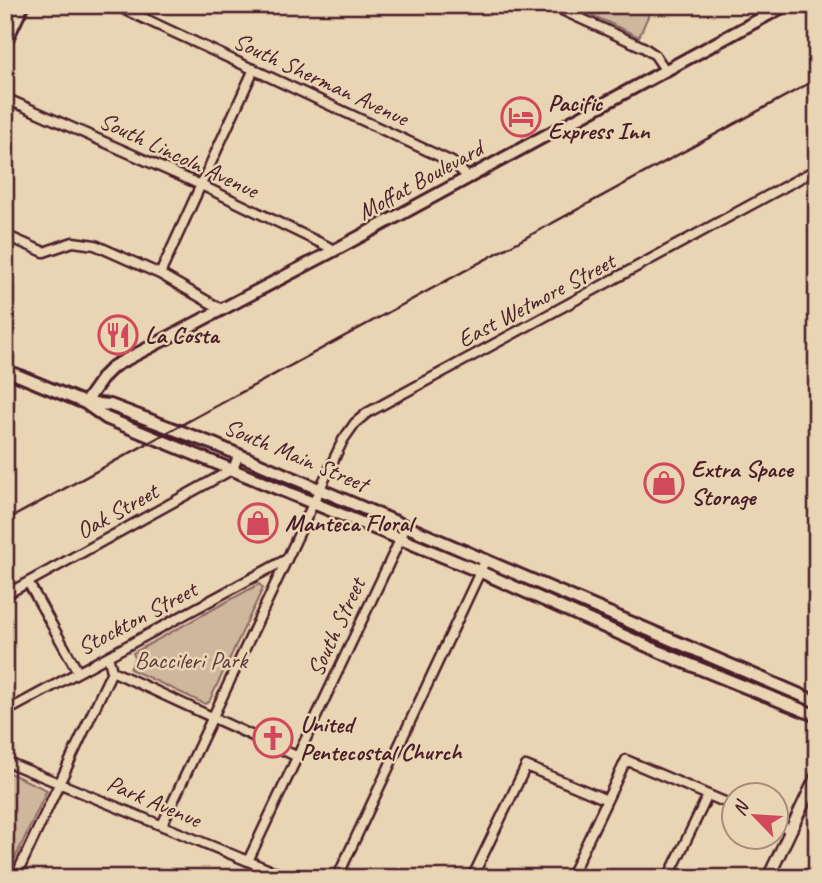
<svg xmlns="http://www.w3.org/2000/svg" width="822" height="883" font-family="Caveat,sans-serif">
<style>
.green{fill:#cfb79d;stroke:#8c6b64;stroke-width:2}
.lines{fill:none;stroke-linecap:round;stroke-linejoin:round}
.minor-casing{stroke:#4a1f2b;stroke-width:13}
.tertiary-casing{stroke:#4a1f2b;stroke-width:15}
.secondary-casing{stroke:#4a1f2b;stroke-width:16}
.minor{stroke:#e9d5b3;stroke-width:8}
.tertiary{stroke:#e9d5b3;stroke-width:10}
.secondary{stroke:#e9d5b3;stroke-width:10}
.rail{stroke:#4a1f2b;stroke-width:2.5}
.labels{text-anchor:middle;stroke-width:5;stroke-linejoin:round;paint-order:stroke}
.street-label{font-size:24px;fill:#4a1f2b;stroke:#e9d5b3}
.poi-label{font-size:24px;font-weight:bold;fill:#4a1f2b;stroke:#e9d5b3;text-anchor:start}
.park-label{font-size:24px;fill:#5e363c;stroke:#e9d5b3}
</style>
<rect width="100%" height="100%" fill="#e9d5b3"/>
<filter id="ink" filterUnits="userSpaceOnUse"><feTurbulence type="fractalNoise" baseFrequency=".0143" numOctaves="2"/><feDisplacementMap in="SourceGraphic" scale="14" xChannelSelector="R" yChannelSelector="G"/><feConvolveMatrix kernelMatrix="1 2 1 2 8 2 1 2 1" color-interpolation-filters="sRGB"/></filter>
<g filter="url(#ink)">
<path class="green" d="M571 5H653L639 37Z
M259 584 263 588 209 702 205 704 130 669 135 658 133 653Z
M5 771 47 790 6 878H5Z"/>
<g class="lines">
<g class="minor-casing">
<path id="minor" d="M115 5 452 162 468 177
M551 5 643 47 655 55 666 71
M538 9 549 5
M5 98 201 185 335 250
M5 235 44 252 73 242 95 245 160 274 221 309
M160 274 254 69
M28 582 78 672
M5 595 233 469 239 454
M108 656 112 671 296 756
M5 712 287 559
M5 761 289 878
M776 824 791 830
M162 825 343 440 355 423 367 413 817 169
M248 861 407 525
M18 873 29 878
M15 878 112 671
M337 878 486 559
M472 878 526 766 607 800
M570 878 626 760 734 806
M668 878 708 795"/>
</g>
<g class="tertiary-casing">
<path id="tertiary" d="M768 878 817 775"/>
</g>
<g class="secondary-casing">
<path id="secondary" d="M5 43 23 5
M5 370 85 403 106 418 481 572 674 658 817 716
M85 403 104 376 114 366 335 250 786 5
M85 403 110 405 216 445 817 702"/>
</g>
<use href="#minor" class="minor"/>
<use href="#tertiary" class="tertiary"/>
<use href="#secondary" class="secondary"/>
<path class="rail" d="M5 521 817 79"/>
</g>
</g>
<defs>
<g id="hotel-ring" transform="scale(2.0125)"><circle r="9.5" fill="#e9d5b3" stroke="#d1495b" stroke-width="1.5"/><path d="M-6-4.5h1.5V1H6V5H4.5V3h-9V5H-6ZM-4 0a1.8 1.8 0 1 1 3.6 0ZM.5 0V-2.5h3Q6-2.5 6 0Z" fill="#d1495b"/></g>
<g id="restaurant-ring" transform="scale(2.0125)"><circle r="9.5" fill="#e9d5b3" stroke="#d1495b" stroke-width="1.5"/><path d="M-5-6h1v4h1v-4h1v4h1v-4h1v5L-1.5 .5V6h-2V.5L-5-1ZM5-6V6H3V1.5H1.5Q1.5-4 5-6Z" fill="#d1495b"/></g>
<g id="shop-ring" transform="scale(2.0125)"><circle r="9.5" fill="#e9d5b3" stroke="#d1495b" stroke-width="1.5"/><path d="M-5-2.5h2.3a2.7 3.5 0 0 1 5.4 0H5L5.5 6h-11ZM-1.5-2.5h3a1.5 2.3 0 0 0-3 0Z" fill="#d1495b"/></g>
<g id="church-ring" transform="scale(2.0125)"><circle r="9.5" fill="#e9d5b3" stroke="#d1495b" stroke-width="1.5"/><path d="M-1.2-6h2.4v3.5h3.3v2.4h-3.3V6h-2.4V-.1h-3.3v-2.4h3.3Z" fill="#d1495b"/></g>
</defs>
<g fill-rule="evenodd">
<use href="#hotel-ring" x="521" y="117"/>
<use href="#restaurant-ring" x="118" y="335"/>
<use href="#shop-ring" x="664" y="483"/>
<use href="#shop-ring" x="258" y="523"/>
<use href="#church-ring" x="273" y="738"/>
</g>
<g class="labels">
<g class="street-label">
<text transform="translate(321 79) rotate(25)" y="8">South Sherman Avenue</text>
<text transform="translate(179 155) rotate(25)" y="8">South Lincoln Avenue</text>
<text transform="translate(420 180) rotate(-29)" y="8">Moffat Boulevard</text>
<text transform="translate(536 300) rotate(-28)" y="8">East Wetmore Street</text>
<text transform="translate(296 455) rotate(23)" y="8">South Main Street</text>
<text transform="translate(117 511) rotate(-29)" y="8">Oak Street</text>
<text transform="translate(137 618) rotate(-28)" y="8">Stockton Street</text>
<text transform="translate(336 627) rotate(-65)" y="8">South Street</text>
<text transform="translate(154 801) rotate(23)" y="8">Park Avenue</text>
</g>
<g class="poi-label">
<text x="548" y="111">Pacific<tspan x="548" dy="28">Express Inn</tspan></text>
<text x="145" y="343">La Costa</text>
<text x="691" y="477">Extra Space<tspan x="691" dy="28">Storage</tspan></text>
<text x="285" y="531">Manteca Floral</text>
<text x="300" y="732">United<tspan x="300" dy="28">Pentecostal Church</tspan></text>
</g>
<g class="park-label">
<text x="191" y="668">Baccileri Park</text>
</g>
</g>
<rect width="822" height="883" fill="none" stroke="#e9d5b3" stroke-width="28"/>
<rect x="14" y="14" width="794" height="855" fill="none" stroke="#4a1f2b" stroke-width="2.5" filter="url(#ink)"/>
<g transform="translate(755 816) rotate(295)"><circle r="33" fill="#e9d5b3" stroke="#a98c7d" stroke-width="2"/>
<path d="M0-5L12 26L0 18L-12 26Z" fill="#d1495b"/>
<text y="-10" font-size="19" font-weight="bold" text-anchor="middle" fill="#4a1f2b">N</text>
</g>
</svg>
